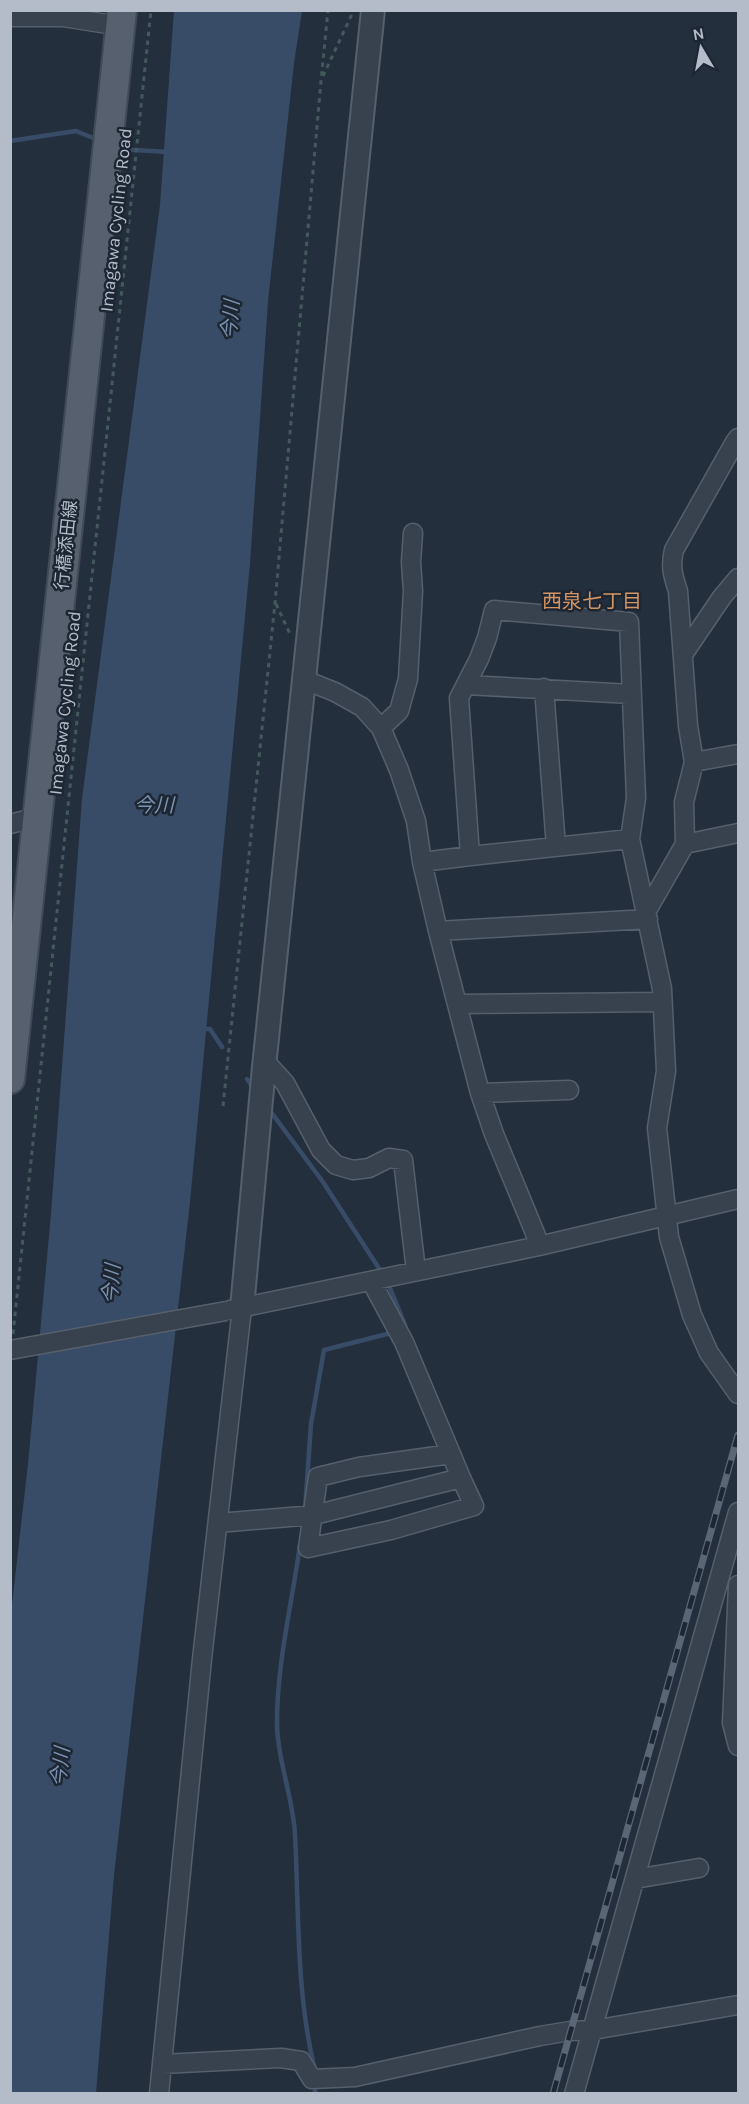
<svg xmlns="http://www.w3.org/2000/svg" width="749" height="2104" font-family="Karla,'Noto Sans JP',sans-serif">
<style>
.water{fill:#394c67}
.lines{fill:none;stroke-linecap:round;stroke-linejoin:round}
.stream{stroke:#394c67;stroke-width:4.5}
.minor-casing{stroke:#565f6c;stroke-width:21}
.tertiary-casing{stroke:#565f6c;stroke-width:26}
.primary-casing{stroke:#414a57;stroke-width:32}
.path{stroke:#44595c;stroke-width:3;stroke-dasharray:4.5 4.5;stroke-linecap:butt}
.minor{stroke:#38414e;stroke-width:18}
.tertiary{stroke:#38414e;stroke-width:22}
.primary{stroke:#56606e;stroke-width:28}
.rail-casing{stroke:#5a6575;stroke-width:7}
.rail{stroke:#1d2633;stroke-width:4.5;stroke-dasharray:14;stroke-linecap:butt}
.minor-bridge-casing{stroke:#565f6c;stroke-width:21;stroke-linecap:butt}
.minor-bridge{stroke:#38414e;stroke-width:18}
.labels{text-anchor:middle;stroke-width:5;stroke-linejoin:round;paint-order:stroke}
.street-label{font-size:18px;fill:#b4bcc9;stroke:#1d2633}
.water-label{font-size:20px;font-style:italic;fill:#7c92b1;stroke:#1d2633}
.neighbourhood-label{font-size:20px;fill:#d59563;stroke:#1d2633}
</style>
<rect width="100%" height="100%" fill="#242f3e"/>
<path class="water" d="M174 11H302L294 63 268 301 250 563 190 1202 114 1875 96 2093 11 2094V1613L28 1464 51 1214 82 799 160 205Z"/>
<g class="lines">
<path class="stream" d="M10 141 76 131 98 140
M117 149 168 152
M201 1029H210L222 1047
M247 1079 254 1089
M268 1108 323 1182 382 1273
M388 1283 405 1325
M305 1509 311 1424 324 1350 391 1333
M300 1545C292 1603 277 1663 277 1722 277 1758 293 1798 295 1834 299 1912 296 1990 314 2066
M314 2094 315 2091"/>
<g class="minor-casing">
<path id="minor" d="M10 17H63L120 26
M684 653 722 597 738 578
M305 680 335 692 362 707 381 728 399 770 416 821 422 862 438 931 480 1093 494 1134 535 1233 539 1246
M467 685 631 694
M544 688 556 847
M381 728 399 711 408 679 413 591 411 562 413 533
M694 762 738 754
M10 824 38 817
M685 844 738 833
M470 856 459 698 479 659 487 638 494 610 629 622 636 798 630 839
M422 862 470 856 630 839 662 989 666 1071 657 1128 669 1237 692 1315 709 1353 738 1394
M646 912 685 844 684 802 694 762 688 726 678 591C673 576 670 566 674 550L735 442 738 438
M438 931 648 919
M458 1004 662 1002
M264 1060 285 1083 321 1150 336 1165 353 1170 369 1168 389 1158 403 1160 416 1271
M480 1093 569 1090
M371 1281 404 1342 451 1454
M230 1310 539 1246 738 1199
M218 1523 314 1515 461 1478 474 1506 391 1530 308 1548 318 1477 359 1467 451 1454 461 1478
M738 1585 732 1723 738 1746
M635 1879 699 1868
M162 2064 281 2058 301 2061 312 2079 355 2077 540 2036 570 2031 593 2030 738 2005
M159 2094 202 1659 242 1308
M574 2094 738 1512"/>
</g>
<g class="tertiary-casing">
<path id="tertiary" d="M242 1308 264 1067 373 10"/>
</g>
<g class="primary-casing">
<path id="primary" d="M10 1079 122 10"/>
</g>
<path class="path" d="M323 76 353 12
M276 604 290 634
M223 1106 275 603 321 81 328 10
M13 1334 151 10"/>
<use href="#minor" class="minor"/>
<use href="#tertiary" class="tertiary"/>
<use href="#primary" class="primary"/>
<g class="rail-casing">
<path id="rail" d="M553 2094 738 1435"/>
</g>
<use href="#rail" class="rail"/>
<g class="minor-bridge-casing">
<path id="minor-bridge" d="M10 1350 226 1311"/>
</g>
<use href="#minor-bridge" class="minor-bridge"/>
</g>
<g class="labels">
<g class="street-label">
<text transform="translate(116 220) rotate(-84)" y="6">Imagawa Cycling Road</text>
<text transform="translate(66 545) rotate(-84)" y="6">行橋添田線</text>
<text transform="translate(65 703) rotate(-84)" y="6">Imagawa Cycling Road</text>
</g>
<g class="water-label">
<text transform="translate(230 320) rotate(-85)" y="7">今川</text>
<text x="154" y="812">今川</text>
<text transform="translate(111 1284) rotate(-85)" y="7">今川</text>
<text transform="translate(60 1767) rotate(-84)" y="7">今川</text>
</g>
<g class="neighbourhood-label">
<text x="592" y="608">西泉七丁目</text>
</g>
</g>
<rect width="749" height="2104" fill="none" stroke="#b4bcc9" stroke-width="24"/>
<g transform="translate(701 48) rotate(350)" stroke="#1d2633" stroke-width="4.5" paint-order="stroke">
<path d="M0-4.5L10 22L0 15L-10 22Z" fill="#b4bcc9"/>
<text y="-9" font-size="16" font-weight="bold" text-anchor="middle" fill="#b4bcc9">N</text>
</g>
</svg>
